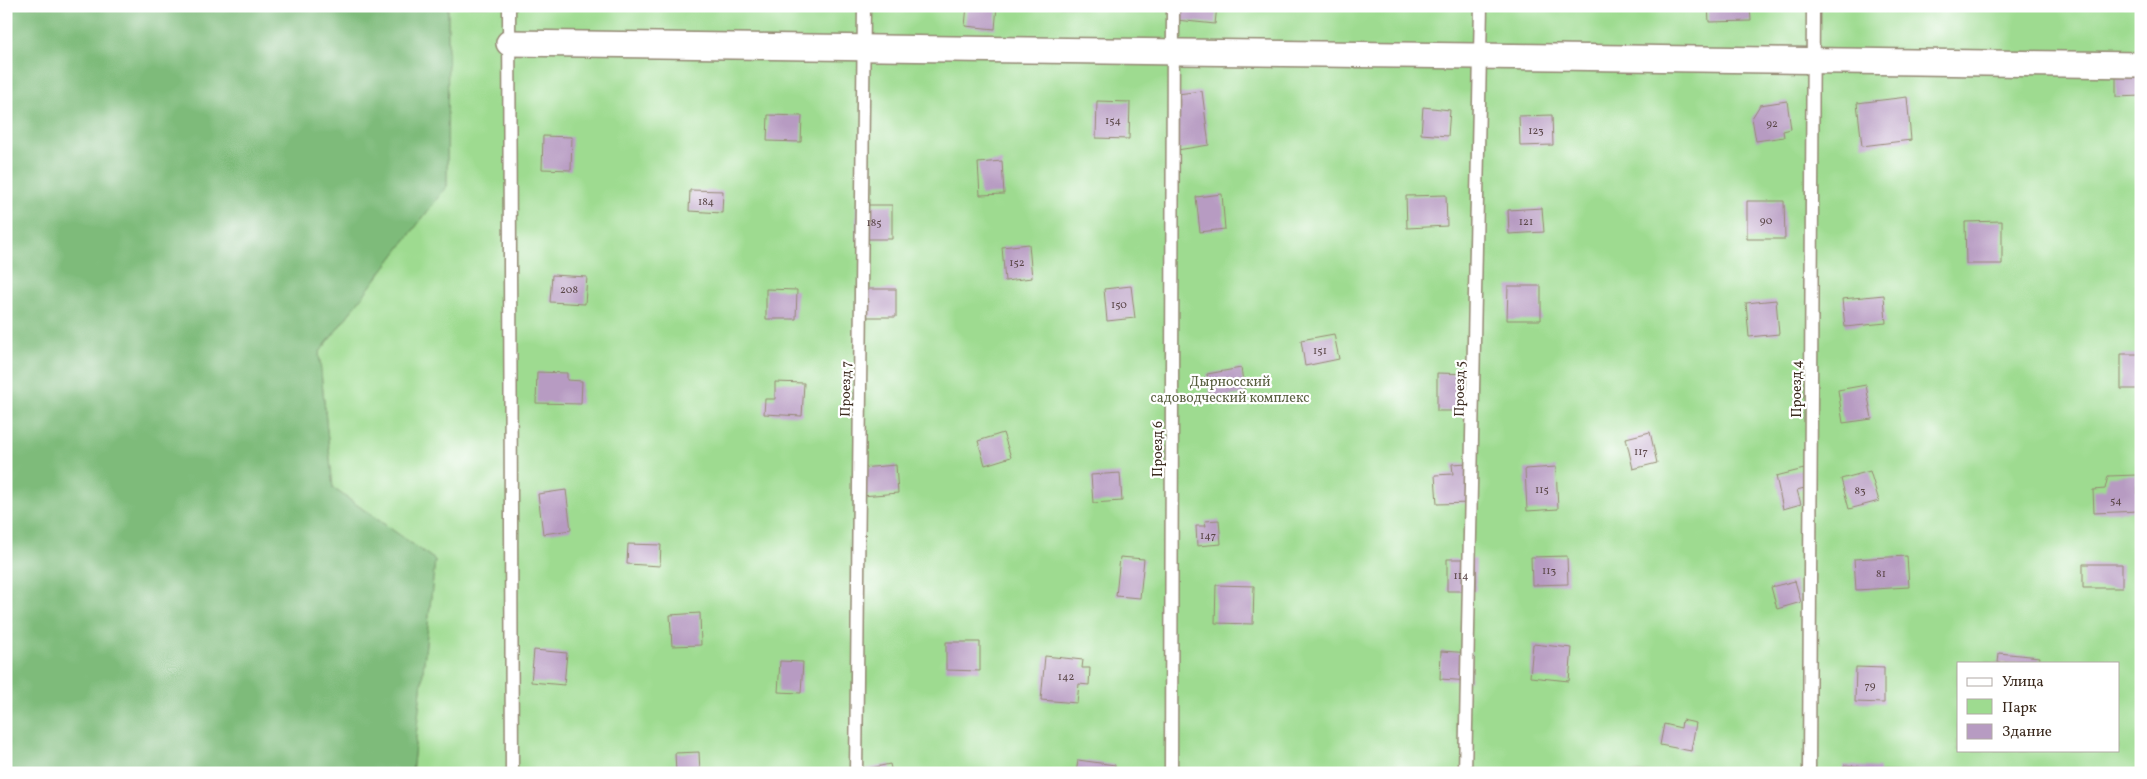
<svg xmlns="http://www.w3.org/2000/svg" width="2147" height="779" font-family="Vollkorn,serif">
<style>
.green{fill:#9edb90;stroke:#6c8257;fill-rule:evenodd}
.forest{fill:#7ebb7a;stroke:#5c724c}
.building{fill:#b79bc2}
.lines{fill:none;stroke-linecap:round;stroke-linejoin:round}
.service-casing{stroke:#948873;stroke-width:15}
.minor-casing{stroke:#948873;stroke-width:28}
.service{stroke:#fff;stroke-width:12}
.minor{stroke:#fff;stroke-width:25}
.labels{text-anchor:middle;stroke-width:4.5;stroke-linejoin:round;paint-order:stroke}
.number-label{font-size:11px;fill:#5a4647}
.park-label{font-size:14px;fill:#595f40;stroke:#fff}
.street-label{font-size:14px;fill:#3b2a1e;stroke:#fff}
</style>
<rect width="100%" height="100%" fill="#fff"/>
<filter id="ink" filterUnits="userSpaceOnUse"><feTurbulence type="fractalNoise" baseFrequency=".02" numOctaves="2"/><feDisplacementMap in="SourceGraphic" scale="10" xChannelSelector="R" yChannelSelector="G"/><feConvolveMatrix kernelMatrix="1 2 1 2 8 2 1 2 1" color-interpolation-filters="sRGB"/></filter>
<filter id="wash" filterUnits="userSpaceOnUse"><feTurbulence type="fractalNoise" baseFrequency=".0096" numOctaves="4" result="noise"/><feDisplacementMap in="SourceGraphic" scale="20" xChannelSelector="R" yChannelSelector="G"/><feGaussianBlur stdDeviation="1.12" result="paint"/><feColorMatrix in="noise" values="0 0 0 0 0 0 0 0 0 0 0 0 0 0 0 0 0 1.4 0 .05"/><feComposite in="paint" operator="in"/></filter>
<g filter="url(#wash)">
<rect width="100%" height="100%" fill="#eee5c8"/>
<path class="green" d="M448 6H2141V773H412L435 560 333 488 319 353 447 186ZM1958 663H2118V750H1958Z"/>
<path class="forest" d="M6 6H448L447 186 319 353 333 488 435 560 412 773H6Z"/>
<g id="blocks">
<path class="building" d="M967 6H997L995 29 965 26Z
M1177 6H1217L1215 24 1176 20Z
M1708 6H1750L1751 21 1709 22Z
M2141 68V96L2116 97V69Z
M1202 91 1209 145 1177 150 1169 95Z
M1907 97 1911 140 1862 146 1857 103Z
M1097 101 1130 102 1129 139 1096 138Z
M1787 101 1791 129 1783 131 1784 137 1756 141 1752 118 1760 105Z
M1423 107 1450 110 1448 136 1421 134Z
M768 115 802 116 801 142 767 141Z
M1552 115 1553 145 1520 146 1519 116Z
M543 136 572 137 571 170 542 169Z
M1002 161 1004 194 980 195 978 163Z
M690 190 723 191 722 213 689 211Z
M1222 194 1225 229 1200 232 1196 197Z
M1446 195 1447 226 1407 228 1406 196Z
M1747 201H1784L1785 239H1747Z
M856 205H892V239H856Z
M1542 208 1544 232 1509 234 1508 210Z
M2002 221V264H1966L1965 222Z
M1029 244 1032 278 1005 281 1002 247Z
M552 275 587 277 585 304 550 302Z
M1131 286 1135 318 1107 321 1104 289Z
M1508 286H1541V320H1507Z
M766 289 797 290 796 319H766Z
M866 289H896V317H866Z
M1884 295 1886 323 1845 327 1842 299Z
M1776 300 1779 334 1749 337 1746 303Z
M1334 334 1339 359 1305 366 1301 340Z
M2121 354H2141V389H2121Z
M1241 368 1245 394 1211 399 1207 374Z
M537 372 567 373V380L582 381 581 404 536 403Z
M1437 373 1472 374V411H1437Z
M775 382 804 383 802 416 764 414 765 399H775Z
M1866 385 1872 419 1843 423 1838 390Z
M1650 432 1657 463 1633 469 1626 438Z
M1003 433 1011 457 985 465 978 441Z
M1468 463 1470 503 1437 504 1435 475 1453 474 1452 464Z
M896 465 898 493 862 496 860 468Z
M1556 467 1558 509 1527 511 1525 469Z
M1804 469 1808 487 1797 490 1801 504 1783 509 1776 476Z
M1870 471 1879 501 1849 509 1841 479Z
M1120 473 1122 501 1093 503 1091 475Z
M2137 475 2138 511 2094 513 2093 490 2105 489 2108 476Z
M566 490 571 530 543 534 538 494Z
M1219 520 1221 544 1197 546 1196 526H1206L1205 521Z
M628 544 661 545 660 566 627 564Z
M1567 556 1568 584 1532 585 1531 557Z
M1907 556 1909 587 1856 590 1854 559Z
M1120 557 1144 559 1140 598 1116 596Z
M1447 559H1476V591H1447Z
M2083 564H2122V588H2083Z
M1795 581 1801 602 1777 609 1771 587Z
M1216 585 1254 586 1253 624 1215 623Z
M700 613 701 645 672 646 670 615Z
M946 642H980V671L946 670Z
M1533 644 1572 648 1569 681 1530 677Z
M534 650 567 653 564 685 531 682Z
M1441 651 1472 653 1470 681 1440 679Z
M1999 653 2040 657 2039 663H1998Z
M1045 656 1083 660 1082 668H1090L1089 685 1079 684 1077 703 1041 700Z
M780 661 803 662 801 693 778 692Z
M1856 667 1884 668V703L1855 702Z
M1682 720 1696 723 1691 751 1660 745 1664 724 1681 728Z
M699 752 700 773H676L675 753Z
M1078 760 1115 765 1114 773H1076Z
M890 764 892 773H867L866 769Z
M1844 765 1879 768V773H1844Z"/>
</g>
</g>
<g filter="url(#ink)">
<use href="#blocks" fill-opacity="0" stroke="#948873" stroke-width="1"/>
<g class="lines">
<g class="service-casing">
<path id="service" d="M509 6 512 773
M856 773 864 6
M1171 773 1173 6
M1465 773 1481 6
M1809 773 1813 6"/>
</g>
<g class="minor-casing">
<path id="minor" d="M509 43 2141 65"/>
</g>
<use href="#service" class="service"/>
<use href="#minor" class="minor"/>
</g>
</g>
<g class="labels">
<g class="number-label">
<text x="1113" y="124">154</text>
<text x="1772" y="127">92</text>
<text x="1536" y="134">123</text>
<text x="706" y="205">184</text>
<text x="1766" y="224">90</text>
<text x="1526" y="225">121</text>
<text x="874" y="226">185</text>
<text x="1017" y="266">152</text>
<text x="569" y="293">208</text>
<text x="1119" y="308">150</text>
<text x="1320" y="354">151</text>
<text x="1641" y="455">117</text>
<text x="1542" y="493">115</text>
<text x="1860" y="494">83</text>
<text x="2116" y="504">54</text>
<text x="1208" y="539">147</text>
<text x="1549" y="574">113</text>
<text x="1881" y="577">81</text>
<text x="1461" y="579">114</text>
<text x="1066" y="680">142</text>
<text x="1870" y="689">79</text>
</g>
<g class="park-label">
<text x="1230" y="386">Дырносский<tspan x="1230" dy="16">садоводческий комплекс</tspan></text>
</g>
<g class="street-label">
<text transform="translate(845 389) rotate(-89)" y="5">Проезд 7</text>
<text transform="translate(1459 389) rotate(-89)" y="5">Проезд 5</text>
<text transform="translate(1796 389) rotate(-90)" y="5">Проезд 4</text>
<text transform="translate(1157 449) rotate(-90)" y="5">Проезд 6</text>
</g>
</g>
<rect width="2147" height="779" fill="none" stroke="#fff" stroke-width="25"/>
<rect x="1957" y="662" width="162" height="90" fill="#ffffff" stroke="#b1aaa5"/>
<rect x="1967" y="678" width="25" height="8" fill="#ffffff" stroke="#b1aaa5"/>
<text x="2002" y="686" font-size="15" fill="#3b2a1e">Улица</text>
<rect x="1967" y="699" width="25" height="15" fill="#9edb90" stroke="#b1aaa5"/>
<text x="2002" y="712" font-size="15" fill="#3b2a1e">Парк</text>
<rect x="1967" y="724" width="25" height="15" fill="#b79bc2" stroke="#b1aaa5"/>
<text x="2002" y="736" font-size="15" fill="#3b2a1e">Здание</text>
</svg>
